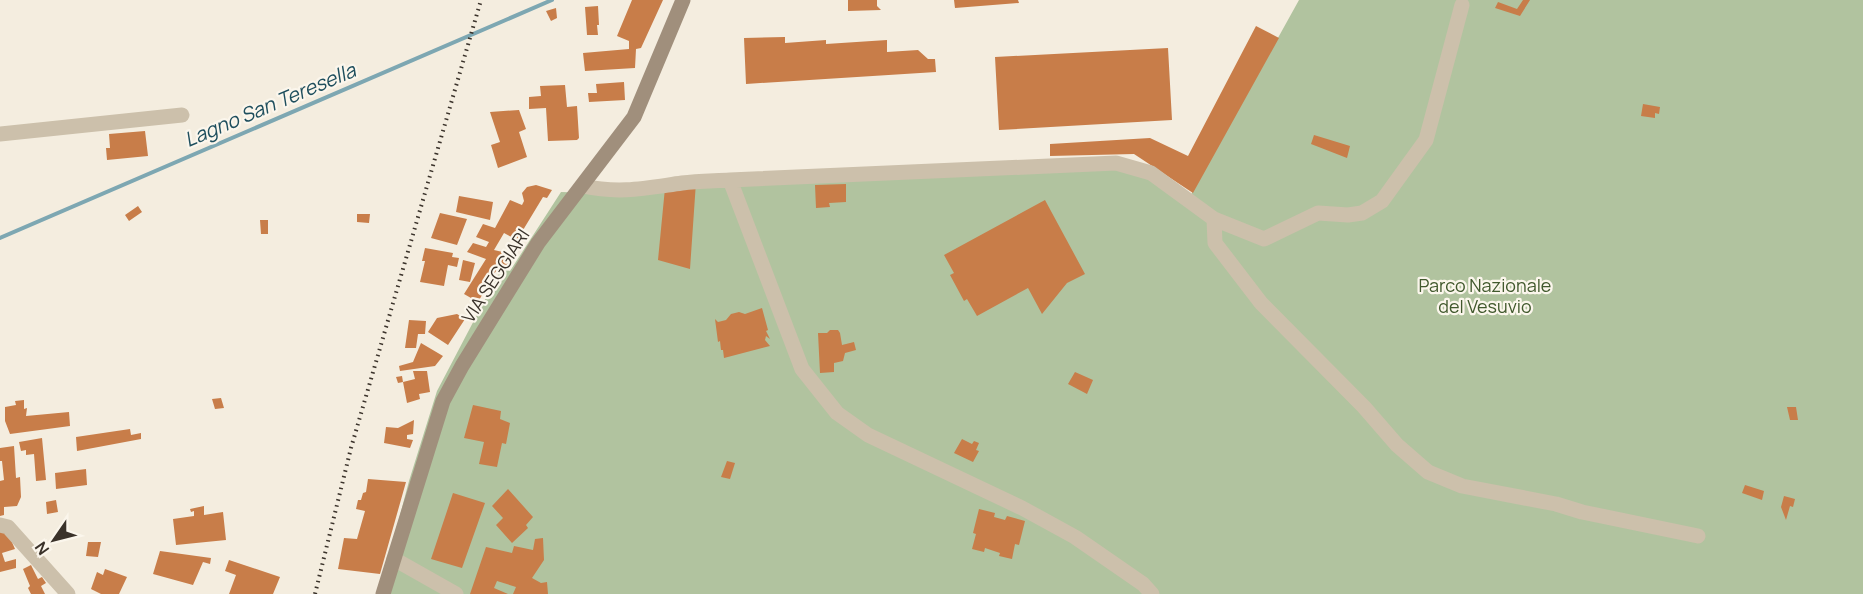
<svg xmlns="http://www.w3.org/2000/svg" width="1863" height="594" font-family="Manrope,sans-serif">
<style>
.green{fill:#b1c39f}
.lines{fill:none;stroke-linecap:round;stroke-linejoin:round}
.stream{stroke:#7da7b2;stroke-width:4}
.building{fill:#c87d49}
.street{stroke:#ccc0ab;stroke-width:15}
.secondary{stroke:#a08f7c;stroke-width:15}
.rail{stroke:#3a322a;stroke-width:4;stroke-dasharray:1.5 4.5;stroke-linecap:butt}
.labels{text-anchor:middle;stroke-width:4.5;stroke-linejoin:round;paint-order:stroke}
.street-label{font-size:18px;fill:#3a322a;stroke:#fbf6ec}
.park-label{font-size:18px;fill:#41592d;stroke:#fbf6ec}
.water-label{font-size:20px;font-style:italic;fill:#1e4e5d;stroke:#fbf6ec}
</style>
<rect width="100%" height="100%" fill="#f4eddf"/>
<path class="green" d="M1299 0H1863V594H378L384 576 409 481 437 391 501 269 510 271 561 192 623 194 734 181 1134 163 1188 200Z"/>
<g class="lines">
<path class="stream" d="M0 238 552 0"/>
</g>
<path class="building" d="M632 0H663L641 48 636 49 635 68 585 71 583 53 629 49V41L617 36Z
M848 0H877V6L881 10 848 11Z
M954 0H1018L1019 3 955 8Z
M1523 0H1530L1520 16 1495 8 1498 2 1517 9Z
M598 6 599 25H597L598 35H587L585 7Z
M556 8 557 18 551 21 546 11Z
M1256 26 1279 38 1193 193 1134 154 1050 156V144L1150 138 1188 156Z
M785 37V43L826 40V44L887 40V52L918 50 928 59H935L936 72 746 84 744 38Z
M1168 48 1172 120 999 130 995 57Z
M624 82 625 100 589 102 588 93H597L596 84Z
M565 85 567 107 577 106 579 138 577 140 548 141 546 108 529 109V97L541 96 540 86Z
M1643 104 1660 107 1659 114 1655 113V118L1641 116Z
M519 110 526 129 519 132 527 157 498 168 491 145 500 142 490 112Z
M145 131 148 156 107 160 106 148H110L109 134Z
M1314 135 1350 146 1347 158 1311 144Z
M696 182 690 269 658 260 665 188Z
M846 184V202L829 203 830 207 816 208 815 185Z
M536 185 552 190 547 198 543 197 517 240 504 233 494 250 515 255 507 267 500 264 478 302 464 294 486 259 467 252 473 243 486 247 489 242 476 237 483 224 495 228 510 200 522 205 524 201 522 193 527 187Z
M459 196 493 202 490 220 456 212Z
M1045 200 1085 274 1067 283 1042 314 1028 288 977 316 967 299 964 301 950 275 954 273 944 255Z
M138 206 142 212 129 221 125 215Z
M440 213 467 219 457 245 431 238Z
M357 214H370L369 223 357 222Z
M260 220H268V234H261Z
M425 248 453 253 452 257 459 258 457 267 448 265 444 286 420 282 425 261H422Z
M463 260 475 263 470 282 459 280Z
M762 308 768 330 766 331 770 339 766 336 765 340 770 346 724 358 723 350H721L720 341 718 342 715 319 718 322 726 320 731 314 739 312 745 314Z
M457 314 465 319 448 345 428 332 437 318Z
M409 320 426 321 425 334H418L416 348H405Z
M830 330H838L840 333 842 345 854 342 856 350 845 353 843 361 834 363V372L820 373 818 333H827Z
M421 343 443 356 435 366 400 371 399 366 413 362Z
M413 371H427L430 392 419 394 420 399 407 403 403 382 398 383 396 377 402 376 403 382 415 379Z
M1075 372 1093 380 1087 394 1068 384Z
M221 398 224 408 215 409 212 399Z
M24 400V409L27 408 26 416 69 412 70 426 10 434 5 421V407L16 405 15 401Z
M473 405 501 411 500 419 510 423 506 444 502 443 497 467 479 464 484 442 464 438Z
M1787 407H1796L1798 420H1790Z
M414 420 413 434 407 435V439L413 440 410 448 384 443 386 427 398 428Z
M130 429 131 435 141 433V439L77 451 76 437Z
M42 438 46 480 36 481 34 454 26 455V450L21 451 19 442Z
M962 439 972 444 974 441 979 443 976 450 979 451 973 462 954 453Z
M14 446 16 478 20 477 21 497 17 506 4 507V515L0 516V481L4 480 2 461H0V448Z
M727 461 735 463 730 479 721 477Z
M86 469 87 485 56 489 55 473Z
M368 479 406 482 380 574 338 569 344 538 357 539 365 511 356 509 358 500H361L363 493 366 492Z
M1745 485 1764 491 1762 500 1742 493Z
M508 489 533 517 526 525 528 528 512 543 496 525 503 518 492 506Z
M453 493 485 503 462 568 431 559Z
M1784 496 1795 499 1793 507 1790 506 1786 520 1781 507Z
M56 500 58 512 47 514 46 502Z
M204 506V515L223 512 226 540 176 545 173 519 194 516V511L191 512 190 509Z
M979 509 995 513 994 517 1005 520 1007 516 1025 521 1019 545 1015 544 1012 559 999 556 1000 553 985 548 984 552 972 549 976 534 973 533Z
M0 530 14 539 11 540 15 549 2 553 5 562 16 559V568L0 572Z
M543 538 544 560 532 578 541 583 547 582 548 594H513L516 587 497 581 494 588 508 594H470L486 547 512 553 514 546 533 550 535 539Z
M88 542H101L98 557 86 556Z
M160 551 211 558 210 564 203 562 193 585 153 574Z
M229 560 280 577 273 594H229L236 575 225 571Z
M31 565 38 579 42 577 46 583 41 586 45 594H31L28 588 30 586 23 569Z
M105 569 127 577 119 594H101L91 589 97 572 103 575Z"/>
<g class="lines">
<path class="street" d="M0 134 182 115
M730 180 802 369 837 413 868 435 1022 508 1075 537 1143 584 1152 594
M583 186C620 194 646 188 682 183 698 181 714 181 730 180L1116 163 1151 173 1214 219 1264 239 1318 213 1348 215 1362 213 1382 201 1426 140 1462 5
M1214 219 1215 243 1261 303 1364 407 1397 445 1428 472 1462 486 1556 504 1582 512 1698 536
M0 525 8 527 68 594
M394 559 456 594"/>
<path class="secondary" d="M383 594 443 401 462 366 538 243 634 117 683 0"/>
<path class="rail" d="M315 594 351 448 481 0"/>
</g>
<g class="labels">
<g class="street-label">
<text transform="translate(496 276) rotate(-57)" y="6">VIA SEGGIARI</text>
</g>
<g class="park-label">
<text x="1485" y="292">Parco Nazionale<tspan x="1485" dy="21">del Vesuvio</tspan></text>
</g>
<g class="water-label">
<text transform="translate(270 105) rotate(-23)" y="7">Lagno San Teresella</text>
</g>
</g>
<g transform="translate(54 540) rotate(235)" stroke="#fbf6ec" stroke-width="4.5" paint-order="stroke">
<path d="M0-4.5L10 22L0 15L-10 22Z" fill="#3a322a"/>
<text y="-9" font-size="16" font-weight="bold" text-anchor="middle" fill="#3a322a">N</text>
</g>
</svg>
